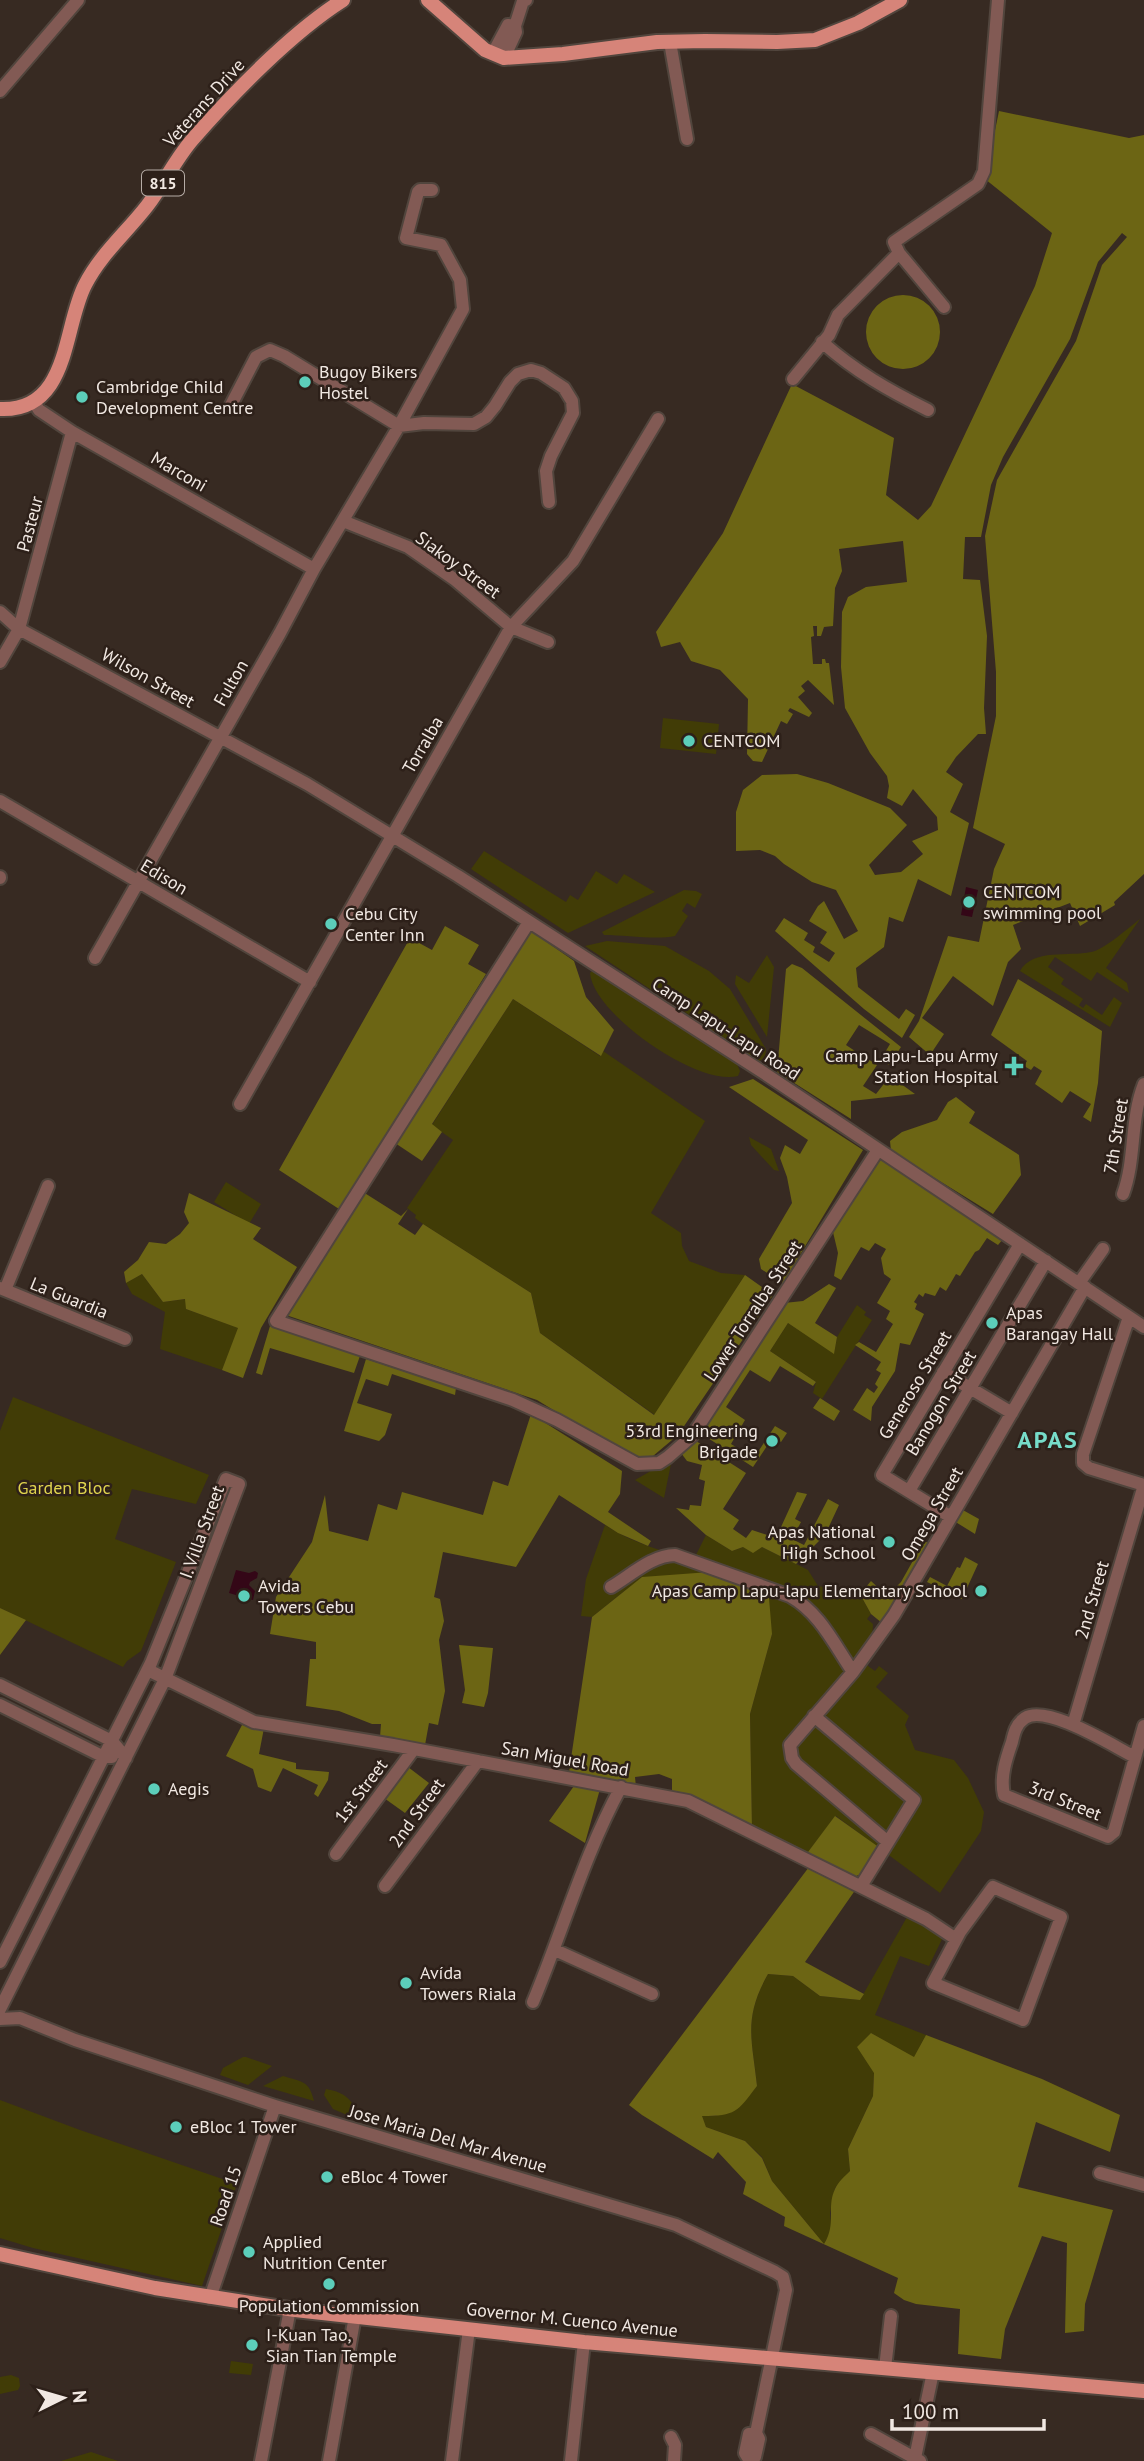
<svg xmlns="http://www.w3.org/2000/svg" width="1144" height="2461" font-family="'PT Sans',sans-serif">
<style>
.green{fill:#413c06}
.forest{fill:#6c6514}
.water{fill:#340717}
.lines{fill:none;stroke-linecap:round;stroke-linejoin:round}
.minor-casing{stroke:#51453d;stroke-width:16}
.major-casing{stroke:#51453d;stroke-width:18}
.minor{stroke:#825a54;stroke-width:12}
.major{stroke:#d68479;stroke-width:14}
.poi-dot{fill:#5cceba;stroke:#2d2019;stroke-width:2.5}
.labels{text-anchor:middle;stroke-width:5;stroke-linejoin:round;paint-order:stroke}
.shield{fill:#2d2019;stroke:#b6aca6;stroke-width:2}
.shield-label{font-size:16px;font-weight:bold;fill:#f1e8e2}
.street-label{font-size:18px;fill:#f1e8e2;stroke:#2d2019}
.poi-label{font-size:18px;fill:#f1e8e2;stroke:#2d2019;text-anchor:start}
.park-label{font-size:18px;fill:#e0d44e;stroke:#2d2019}
.district-label{font-size:24px;font-weight:bold;letter-spacing:2px;fill:#76dcc9;stroke:#2d2019}
</style>
<rect width="100%" height="100%" fill="#372a22"/>
<path class="green" d="M663 718 719 724 716 754 660 748Z
M484 851 566 902 570 895 578 900 596 871 617 884 624 874 655 892 568 933 471 869Z
M684 890 696 891 702 894 695 908 687 903 682 911 688 916 675 936C657 940 625 935 604 935L602 932Z
M1140 919 1106 968 1127 983 1129 993 1097 972 1091 981 1055 957 1048 967 1064 979 1061 984 1083 999 1079 1005 1083 1008 1086 1004 1102 1015 1114 997 1122 1003 1110 1027 1020 971C1033 948 1069 957 1091 952 1104 950 1128 928 1140 919Z
M607 941 665 946 709 971 730 989 766 1049 765 1058 759 1061 585 946Z
M767 955 774 967 767 1037 735 984 736 975 749 983Z
M594 969 736 1062 740 1071 738 1076C698 1087 593 1014 590 973Z
M513 999 600 1056 603 1051 705 1121 651 1213 681 1233 682 1246 689 1261 721 1273 745 1275 655 1415 540 1333 531 1293 423 1224 415 1218 416 1215 407 1208 453 1140 432 1125Z
M749 1137 771 1149 779 1171 774 1170 751 1145Z
M226 1182 261 1204 249 1224 214 1202Z
M142 1274 163 1302 186 1299V1309L239 1328 222 1370 160 1349 165 1312 132 1294 126 1283Z
M857 1305 866 1312 864 1315 872 1320 822 1399 813 1393 816 1382 770 1351 788 1323 834 1353 837 1337Z
M13 1397 209 1475 196 1504 132 1489 115 1539 176 1562 141 1651 127 1661 123 1667 0 1608V1431Z
M672 1459 664 1498 635 1480Z
M605 1525C632 1543 664 1552 694 1559L706 1535 732 1551 743 1547H762L808 1570 818 1586 860 1594 871 1614 867 1619 873 1624 872 1639 862 1653 868 1666 875 1671 879 1666 888 1673 876 1687 909 1716 905 1725 915 1750 954 1760 968 1778 984 1812 981 1831 940 1893 836 1816 805 1856 752 1829 750 1714 772 1634 642 1577 592 1617 581 1616 586 1579Z
M907 1917 944 1935 929 1966 900 1956 875 2015 926 2035 914 2058 871 2033 874 2073 873 2096 848 2149 850 2171 835 2188 830 2213 832 2231 824 2244 772 2181 762 2157 745 2141 706 2127 701 2116H716L757 2086C752 2039 743 2018 768 1974L793 1976 820 1996 860 2000Z
M243 2057H246L272 2066 248 2085 220 2075 223 2068Z
M283 2076C302 2082 309 2080 314 2101L263 2086Z
M326 2089C345 2092 355 2101 359 2120L333 2109 324 2095Z
M0 2100 80 2130 237 2184 202 2286 33 2248 0 2238Z
M231 2361 253 2364 251 2375 229 2373Z
M11 2375 19 2378 20 2386 18 2390 0 2394V2377Z
M91 2452 118 2461H61Z"/>
<path class="forest" d="M999 111 1129 138 1144 135V874L1114 902 1115 905 1080 926 1070 903 1013 925 1021 949 1008 962 993 1006 953 976 922 1018 944 1034 930 1055 909 1037 919 1021 948 936 979 942 994 869 1005 844 973 828 996 716V672L985 536 997 480 1076 341 1102 265 1127 237 1122 233 1098 262 1070 339 1003 457 991 485 981 537H965L963 579 980 580 987 636 984 708 986 734H978L956 757 946 772 963 784 950 812 969 823 951 896 918 879 903 922 889 917 884 947 856 968 858 987 899 1019 906 1009 915 1015 902 1038 864 1009 775 931 784 918 808 933 804 940 815 947 813 952 829 962 835 953 820 943 827 932 809 921 818 906 824 901 844 939 858 931 836 890 812 882 784 864 775 856 760 850 736 851V812L743 790 762 775 797 774 828 783 890 808 907 825 869 865 875 875 901 872 923 854 912 841 938 830 937 817 913 789 902 806 887 798 889 786 887 776 870 753 845 708 841 667 842 612 848 597 866 587 907 582 903 541 839 549 842 571 835 588 833 626 824 627 821 636H817V626H813L814 636 811 637 813 664H822V659H825L826 663H829L834 705 808 680 801 686 805 691 798 697 812 713 809 717 790 708 788 711 793 714 787 724 781 721 762 762 753 761 747 754 748 699 720 670 691 661 680 642 661 647 656 632 723 533 792 384 894 438 886 495 918 520 931 506 1035 286 1052 233 985 179Z
M866 332a37 37 0 1 1 74 0a37 37 0 1 1-74 0Z
M445 926 479 945 468 964 486 974 339 1209 279 1170 410 938 432 950Z
M531 931 574 961 586 997 614 1030 601 1056 513 999 432 1124 442 1132 422 1161 395 1143Z
M792 964 802 968 901 1047 889 1065 881 1059 890 1044 859 1025 846 1045 855 1051 852 1057 858 1061 862 1055 877 1065 863 1086 876 1094 890 1076 915 1094 851 1101V1119L777 1072 786 969Z
M1018 979 1102 1031 1098 1083 1091 1122 1083 1117 1091 1104 1070 1091 1062 1103 1035 1084 1042 1071 1034 1066 1031 1070 1024 1066 1027 1061 991 1035Z
M753 1079 863 1150 783 1283 761 1269 759 1259 792 1203 787 1177 780 1158 785 1145 800 1154 808 1140 729 1087Z
M956 1097 975 1112 969 1123 1019 1155 1021 1175 993 1214 891 1151 890 1141 902 1132 937 1120 948 1102Z
M881 1158 1003 1239 998 1245 987 1238 979 1250 975 1252 960 1276 956 1274 946 1291 940 1287 935 1296 925 1293 923 1297 919 1294 914 1302 917 1304 915 1309 924 1314 910 1345 900 1343 895 1371 872 1407 871 1421 853 1410 867 1388 874 1393 878 1387 875 1384 881 1373 876 1370 881 1362 855 1345 859 1342 876 1352 893 1324 886 1319 890 1311 877 1303 891 1279 884 1274 881 1258 886 1249 875 1243 869 1251 861 1247 841 1280 834 1276 838 1253 832 1228Z
M363 1192 401 1216 408 1209 398 1224 415 1235 423 1224 531 1293 540 1333 654 1415 745 1275 773 1295 678 1435 653 1456 633 1459 537 1400 283 1314Z
M189 1193 261 1228 253 1239 297 1267 261 1328 243 1378 222 1370 238 1328 186 1309 185 1299 163 1302 142 1274 126 1283 124 1272 138 1260 149 1242 166 1244 180 1234 189 1223 184 1212Z
M829 1284 836 1288 815 1323 837 1337 834 1354 788 1323 770 1351 816 1382 813 1386 780 1366 770 1382 750 1370 726 1407 745 1420 731 1444 754 1458 775 1426 787 1433 781 1442 773 1437 753 1467 700 1433 784 1303 803 1301Z
M270 1326 361 1353 354 1373 270 1348 262 1375 256 1373Z
M366 1359 456 1388 455 1395 392 1374 388 1386 366 1379 357 1403 392 1414 385 1435 379 1441 344 1431Z
M820 1398 840 1411 834 1421 813 1408Z
M531 1414 622 1471 620 1494 608 1512 651 1541 648 1546 618 1533 559 1495 516 1567 443 1552 434 1597 440 1599 444 1621 439 1640 445 1691 438 1725 429 1723 425 1745 380 1737 381 1724H372L339 1711 306 1706 310 1659H316V1642L270 1634 276 1597 312 1542 325 1495 329 1531 368 1541 378 1504 397 1510 402 1492 483 1515 493 1481 508 1486Z
M696 1441 746 1473 723 1509 739 1520 733 1529 746 1538 752 1530 776 1538 797 1492 807 1494 795 1519 801 1522 792 1539 804 1545 828 1499 839 1505 825 1535 796 1564 762 1547 753 1553 743 1547 732 1551 706 1535 676 1508 689 1510 690 1505 701 1506 705 1481 699 1479 702 1465 687 1461 681 1453Z
M961 1509 979 1519 975 1534 954 1521Z
M924 1541 931 1544 882 1623 871 1614 860 1594 871 1581 887 1596 901 1582Z
M965 1557 978 1564 962 1599 927 1582 930 1577 947 1586 957 1567 960 1568Z
M710 1572 769 1598 772 1634 750 1714 752 1829 699 1800 672 1791V1779L659 1774 635 1777 636 1787 569 1772 592 1617 642 1577Z
M0 1608 26 1620 0 1655Z
M459 1645 493 1648 488 1693 484 1707 462 1703 465 1690Z
M242 1725 264 1728 259 1754 296 1763V1769L329 1772 328 1780 318 1797 314 1794 318 1785 283 1768 271 1792 258 1787 253 1769 226 1756Z
M408 1767 429 1783 405 1813 384 1798Z
M574 1786 600 1789 585 1843 549 1821Z
M835 1816 880 1848 863 1873 852 1878 805 1856Z
M809 1867 856 1889 805 1962 864 1994 860 2000 820 1996 793 1976 768 1974C743 2018 752 2039 757 2086 737 2112 736 2116 702 2116L706 2127 745 2141 762 2158 772 2181 824 2244C837 2223 826 2208 835 2189 838 2182 845 2176 850 2171L848 2149 873 2096 874 2073 857 2047 871 2033 914 2057 926 2035 1042 2079 1120 2115 1110 2152 1036 2122 1018 2187 1113 2210 1085 2304 1084 2331 1065 2333 1067 2243 1042 2236 1005 2329 1001 2359 958 2354 960 2309 916 2304 904 2300 894 2293 898 2278 784 2226 785 2217 743 2194 746 2182 718 2152 713 2159 642 2115 629 2105Z"/>
<path class="water" d="M966 887 978 890 972 917 961 915Z
M236 1570 249 1573 255 1571 258 1573 257 1578 250 1582 249 1585 255 1591 253 1600 229 1593Z"/>
<g class="lines">
<g class="minor-casing">
<path id="minor" d="M670 42 687 139
M493 53 508 25 515 26
M504 58 516 32 515 26 523 1 526 0
M0 91 78 0
M944 307 899 253 894 242 978 184 984 171 998 0
M822 342C856 372 888 390 928 410
M793 379 829 335 838 315 899 253
M33 401 39 410 72 432 314 569
M230 407 256 357 270 350 284 356 399 426 424 423 474 424 486 417 495 406 510 382 518 374 531 370 541 373 564 388 572 401 573 413 551 456 546 471 549 502
M343 521 408 547 454 579 511 627 548 642
M0 612 19 629 307 784 458 876 764 1073 1144 1327
M0 662 19 629 72 432
M0 801 310 982
M0 878V877
M529 922 276 1321 513 1400 557 1420 637 1464 659 1463 668 1457 692 1436 878 1150
M95 958 280 633 314 569 399 426 463 309 460 280 441 245 406 238 418 192 420 190H432
M240 1104 511 627 573 561 658 419
M1123 1194C1136 1159 1130 1119 1144 1084
M1079 1283 1103 1249
M0 1288 125 1339
M5 1290 48 1186
M1129 1317 1083 1454V1463L1089 1468 1144 1485
M943 1372 1012 1413
M909 1491 1046 1261
M951 1517 882 1475 1020 1244
M611 1587C630 1576 652 1555 675 1555L790 1596C820 1613 834 1644 853 1672
M148 1670 254 1722 393 1745 688 1801 926 1919 956 1939
M0 1685 112 1741 126 1758
M0 1705 104 1757H112
M814 1716 914 1800 861 1886
M1073 1725 1144 1485
M1135 1757C1113 1746 1047 1704 1025 1718 1016 1724 1014 1733 1012 1742 1006 1759 1000 1777 1004 1795L1108 1837 1114 1832 1144 1726
M888 1842 796 1764 792 1758 790 1745 853 1672 894 1615 1085 1287
M336 1854 414 1749
M385 1886 478 1761
M993 1887 1061 1917 1023 2020 933 1983 960 1932Z
M555 1950 652 1994
M0 1962 151 1663 226 1479 239 1484 165 1679 0 2009
M533 2002C563 1930 584 1855 621 1787
M0 2019 20 2018 75 2040 275 2106 676 2225 775 2272 783 2277 786 2290 756 2433 759 2439 755 2457 750 2461
M1100 2173 1144 2185
M210 2298 275 2106
M885 2368 891 2316
M871 2434 920 2461
M671 2437 675 2445 674 2461
M915 2458 933 2372
M261 2461 290 2309
M329 2461 355 2316
M452 2461 469 2329
M571 2461 584 2342
M750 2461 745 2453 749 2434 756 2433"/>
</g>
<g class="major-casing">
<path id="major" d="M428 0 485 50 504 58 563 54 657 42 705 41 777 42 815 40 858 23 900 0
M0 409C70 412 63 327 85 285 100 255 126 233 147 206 163 185 175 160 192 140 232 94 291 33 343 0
M0 2254 155 2288 295 2310 584 2342 1144 2391"/>
</g>
<use href="#minor" class="minor"/>
<use href="#major" class="major"/>
</g>
<g class="poi-dot">
<circle cx="305" cy="382" r="7"/>
<circle cx="82" cy="397" r="7"/>
<circle cx="689" cy="741" r="7"/>
<circle cx="969" cy="902" r="7"/>
<circle cx="331" cy="924" r="7"/>
<path d="M1010.5 1055.5h7v7h7v7h-7v7h-7v-7h-7v-7h7z"/>
<circle cx="992" cy="1323" r="7"/>
<circle cx="772" cy="1441" r="7"/>
<circle cx="889" cy="1542" r="7"/>
<circle cx="981" cy="1591" r="7"/>
<circle cx="244" cy="1596" r="7"/>
<circle cx="154" cy="1789" r="7"/>
<circle cx="406" cy="1983" r="7"/>
<circle cx="176" cy="2127" r="7"/>
<circle cx="327" cy="2177" r="7"/>
<circle cx="249" cy="2252" r="7"/>
<circle cx="329" cy="2284" r="7"/>
<circle cx="252" cy="2345" r="7"/>
</g>
<g class="labels">
<rect class="shield" x="142" y="170.5" width="42" height="25" rx="5"/>
<g class="shield-label">
<text x="163" y="189">815</text>
</g>
<g class="street-label">
<text transform="translate(204 103) rotate(-48)" y="6">Veterans Drive</text>
<text transform="translate(179 472) rotate(30)" y="6">Marconi</text>
<text transform="translate(30 524) rotate(-75)" y="6">Pasteur</text>
<text transform="translate(458 565) rotate(36)" y="6">Siakoy Street</text>
<text transform="translate(148 678) rotate(29)" y="6">Wilson Street</text>
<text transform="translate(231 683) rotate(-60)" y="6">Fulton</text>
<text transform="translate(423 745) rotate(-60)" y="6">Torralba</text>
<text transform="translate(164 877) rotate(31)" y="6">Edison</text>
<text transform="translate(726 1029) rotate(33)" y="6">Camp Lapu-Lapu Road</text>
<text transform="translate(1116 1136) rotate(-81)" y="6">7th Street</text>
<text transform="translate(69 1298) rotate(22)" y="6">La Guardia</text>
<text transform="translate(753 1311) rotate(-57)" y="6">Lower Torralba Street</text>
<text transform="translate(915 1385) rotate(-59)" y="6">Generoso Street</text>
<text transform="translate(941 1403) rotate(-59)" y="6">Banogon Street</text>
<text transform="translate(932 1514) rotate(-60)" y="6">Omega Street</text>
<text transform="translate(202 1532) rotate(-70)" y="6">I. Villa Street</text>
<text transform="translate(1092 1600) rotate(-74)" y="6">2nd Street</text>
<text transform="translate(565 1759) rotate(10)" y="6">San Miguel Road</text>
<text transform="translate(361 1791) rotate(-53)" y="6">1st Street</text>
<text transform="translate(1065 1801) rotate(22)" y="6">3rd Street</text>
<text transform="translate(417 1813) rotate(-54)" y="6">2nd Street</text>
<text transform="translate(448 2139) rotate(16)" y="6">Jose Maria Del Mar Avenue</text>
<text transform="translate(226 2196) rotate(-71)" y="6">Road 15</text>
<text transform="translate(572 2320) rotate(6)" y="6">Governor M. Cuenco Avenue</text>
</g>
<g class="poi-label">
<text x="319" y="378">Bugoy Bikers<tspan x="319" dy="21">Hostel</tspan></text>
<text x="96" y="393">Cambridge Child<tspan x="96" dy="21">Development Centre</tspan></text>
<text x="703" y="747">CENTCOM</text>
<text x="983" y="898">CENTCOM<tspan x="983" dy="21">swimming pool</tspan></text>
<text x="345" y="920">Cebu City<tspan x="345" dy="21">Center Inn</tspan></text>
<text x="998" y="1062" text-anchor="end">Camp Lapu-Lapu Army<tspan x="998" dy="21">Station Hospital</tspan></text>
<text x="1006" y="1319">Apas<tspan x="1006" dy="21">Barangay Hall</tspan></text>
<text x="758" y="1437" text-anchor="end">53rd Engineering<tspan x="758" dy="21">Brigade</tspan></text>
<text x="875" y="1538" text-anchor="end">Apas National<tspan x="875" dy="21">High School</tspan></text>
<text x="258" y="1592">Avida<tspan x="258" dy="21">Towers Cebu</tspan></text>
<text x="967" y="1597" text-anchor="end">Apas Camp Lapu-lapu Elementary School</text>
<text x="168" y="1795">Aegis</text>
<text x="420" y="1979">Avída<tspan x="420" dy="21">Towers Riala</tspan></text>
<text x="190" y="2133">eBloc 1 Tower</text>
<text x="341" y="2183">eBloc 4 Tower</text>
<text x="263" y="2248">Applied<tspan x="263" dy="21">Nutrition Center</tspan></text>
<text x="329" y="2312" text-anchor="middle">Population Commission</text>
<text x="266" y="2341">I-Kuan Tao,<tspan x="266" dy="21">Sian Tian Temple</tspan></text>
</g>
<g class="park-label">
<text x="64" y="1494">Garden Bloc</text>
</g>
<g class="district-label">
<text x="1048" y="1448">APAS</text>
</g>
</g>
<g transform="translate(63 2398) rotate(85)" stroke="#2d2019" stroke-width="5" paint-order="stroke">
<path d="M0-5L12 26L0 18L-12 26Z" fill="#f1e8e2"/>
<text y="-10" font-size="19" font-weight="bold" text-anchor="middle" fill="#f1e8e2">N</text>
</g>
<path d="M892 2419v10h152v-10" fill="none" stroke="#f1e8e2" stroke-width="3.5"/>
<text x="902" y="2419" font-size="21" fill="#f1e8e2" stroke="#2d2019" stroke-width="5" paint-order="stroke">100 m</text>
</svg>
